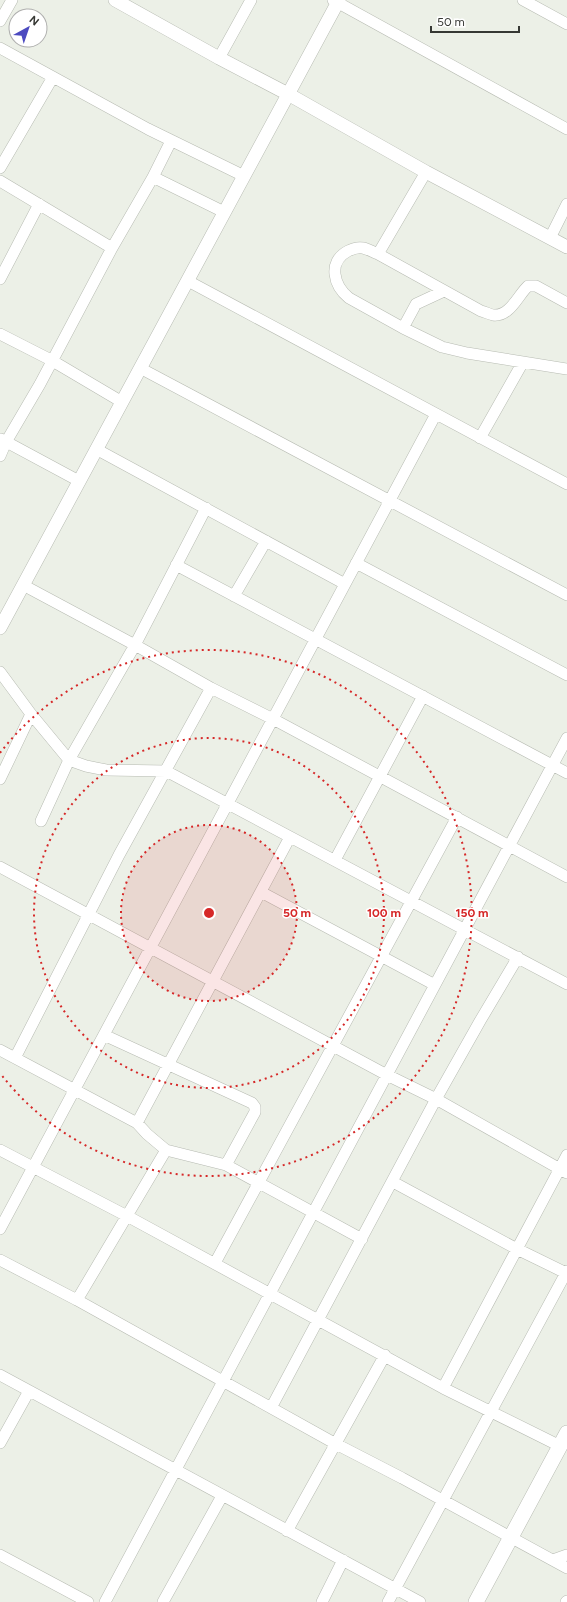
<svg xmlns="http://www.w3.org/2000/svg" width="567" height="1602" font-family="Figtree,sans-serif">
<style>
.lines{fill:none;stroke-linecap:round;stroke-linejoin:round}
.minor-casing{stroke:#b7bbb2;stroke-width:12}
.tertiary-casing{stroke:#b7bbb2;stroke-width:14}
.secondary-casing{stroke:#b7bbb2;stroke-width:16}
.minor{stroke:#fff;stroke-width:11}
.tertiary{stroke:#fff;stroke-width:13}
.secondary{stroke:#fff;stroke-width:15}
.ring{fill:none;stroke:#d62828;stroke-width:2;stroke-dasharray:2 4}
.centre{fill:#d62828;stroke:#fff;stroke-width:2}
.ring-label{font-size:12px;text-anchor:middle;font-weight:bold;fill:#d62828;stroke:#fff;stroke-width:3;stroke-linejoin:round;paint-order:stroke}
</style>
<rect width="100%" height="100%" fill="#ecf0e7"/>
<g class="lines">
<g class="minor-casing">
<path id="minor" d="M333 0 567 129
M523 0 567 24
M0 21 12 0
M0 48 148 129 244 176
M219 58 251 0
M0 168 53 77
M153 177 224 212
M0 181 112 248
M550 238 567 204
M378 254 426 172
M0 279 39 204
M188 281 567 484
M567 303 536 286H528C518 295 510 317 493 315 489 314 485 312 481 311L378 254C373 252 368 249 363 248 358 247 352 249 348 251 327 262 334 286 349 298L403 328 442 347 467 353 567 369
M403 328 416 304 444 291
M0 334 51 360 122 402
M140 368 567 595
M480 438 523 362
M1 439 79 481
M96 449 345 584
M0 456 6 442 40 384 112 248 153 177 171 141
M356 563 567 675
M176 565 567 773
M23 585 135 645 211 688 273 719 567 877
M234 596 266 541
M0 672 31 714 69 760 86 766 106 770 166 771 567 984
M0 779 31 714
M41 821 69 760 135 645 206 508
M335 860 423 696
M0 867 387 1075 436 1099 567 1173
M261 892 435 985
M104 1035 252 1103 255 1107V1112L226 1165
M0 1050 137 1123 147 1134 166 1150 226 1165 362 1239
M15 1058 119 855 211 688
M137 1123 290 837
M0 1150 127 1216 443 1388 560 1446
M393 1182 517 1249 566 1273
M0 1229 436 414
M0 1260 77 1300 336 1444 402 1478 567 1568
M215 1263 457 817
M77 1300 166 1150
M0 1375 420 1602
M443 1388 567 1155
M271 1408 436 1099 480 1021 518 957
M0 1443 29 1391
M287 1531 385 1355
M0 1555 88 1602
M553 1560 567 1555
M105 1602 567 738
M163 1602 222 1496
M322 1602 343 1560
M388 1602 567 1271
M566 1602 567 1601"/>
</g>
<g class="tertiary-casing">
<path id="tertiary" d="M115 0 219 58 288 94 426 172 567 247
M0 628 339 0"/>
</g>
<g class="secondary-casing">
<path id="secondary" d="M476 1602 567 1433"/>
</g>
<use href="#minor" class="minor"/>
<use href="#tertiary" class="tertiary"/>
<use href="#secondary" class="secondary"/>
</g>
<circle cx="209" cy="913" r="88" fill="#d62828" fill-opacity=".12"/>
<g class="ring">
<circle cx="209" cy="913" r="88"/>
<circle cx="209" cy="913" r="175"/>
<path d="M0 753A263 263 0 1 1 0 1073"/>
</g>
<circle cx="209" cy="913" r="6" class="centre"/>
<g class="ring-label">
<text x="297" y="917">50 m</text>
<text x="384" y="917">100 m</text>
<text x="472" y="917">150 m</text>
</g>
<g transform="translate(28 28) rotate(40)"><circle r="19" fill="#ffffff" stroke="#afafae"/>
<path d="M0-3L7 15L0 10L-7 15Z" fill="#4c4ac0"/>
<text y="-6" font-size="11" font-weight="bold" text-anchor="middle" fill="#363834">N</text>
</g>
<path d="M431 26v6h88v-6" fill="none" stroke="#363834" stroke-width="2"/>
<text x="437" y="26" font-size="12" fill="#363834" stroke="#ffffff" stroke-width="3" paint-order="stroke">50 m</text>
</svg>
